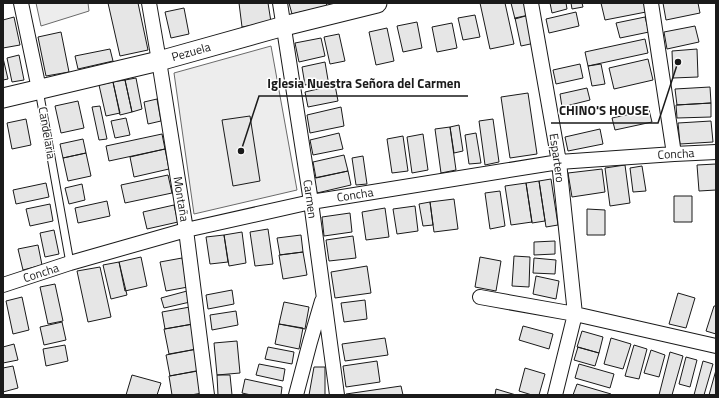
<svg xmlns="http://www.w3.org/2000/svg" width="719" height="398" font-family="'Titillium Web',sans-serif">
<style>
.built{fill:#ededed;stroke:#6a6a6a}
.building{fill:#e6e6e6;stroke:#1a1a1a}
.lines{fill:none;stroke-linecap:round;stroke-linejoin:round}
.service-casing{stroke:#1a1a1a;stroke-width:9}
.minor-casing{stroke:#1a1a1a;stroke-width:16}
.secondary-casing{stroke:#1a1a1a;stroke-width:21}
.service{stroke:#fff;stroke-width:7}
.minor{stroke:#fff;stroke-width:14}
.secondary{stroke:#fff;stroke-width:19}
.labels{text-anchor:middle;stroke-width:3;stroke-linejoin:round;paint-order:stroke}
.street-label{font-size:12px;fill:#1a1a1a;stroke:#fff}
.leader{fill:none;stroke:#1a1a1a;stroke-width:1.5}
.callout-dot{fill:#1a1a1a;stroke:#fff;stroke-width:1.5}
.callout-label{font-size:13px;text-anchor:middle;font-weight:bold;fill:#1a1a1a;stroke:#fff;stroke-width:3;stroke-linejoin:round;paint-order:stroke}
</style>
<rect width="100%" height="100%" fill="#fff"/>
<path class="built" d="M36 3H88L89 11 41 26Z
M271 46 297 190 194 214 174 73Z"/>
<path class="building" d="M108 3H138L148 50 120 56Z
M239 3H268L271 22 242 27Z
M289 3H326L327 6 292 14Z
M480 3H505L514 44 490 49Z
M511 3H527L529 15 515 19Z
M550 3H566L567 9 552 13Z
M571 3H582L583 7 572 9Z
M601 3H644L646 12 605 20Z
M663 3H698L700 13 666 20Z
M184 8 189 34 171 38 165 12Z
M576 12 579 26 549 33 546 19Z
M475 15 480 37 463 40 458 18Z
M529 15 535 43 521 46 515 18Z
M14 17 20 45 3 48V20Z
M645 17 649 32 620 38 616 23Z
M417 22 422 48 403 52 397 26Z
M452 23 457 48 437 52 432 27Z
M695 26 699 42 667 49 664 32Z
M387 28 394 61 376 65 369 32Z
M61 32 69 72 46 76 38 37Z
M339 34 345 61 330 64 324 37Z
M321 38 325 56 299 62 295 43Z
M645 39 648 53 588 66 585 52Z
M110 49 113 61 78 69 75 56Z
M697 49 698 77 673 78 672 51Z
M19 55 24 80 12 82 7 58Z
M3 58 8 79 3 80Z
M648 59 653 80 614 89 609 68Z
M325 62 328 80 305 85 302 67Z
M580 64 583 78 556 84 553 70Z
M601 64 605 84 592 86 588 66Z
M136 78 142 109 132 112 125 80Z
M125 80 132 112 120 115 113 82Z
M113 82 120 113 106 116 99 85Z
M335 85 338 101 308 107 305 92Z
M710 87 711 103 677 105 675 89Z
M587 88 590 100 562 107 560 94Z
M528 93 537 154 510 158 501 97Z
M157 99 161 121 148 124 144 102Z
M78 101 84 128 61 133 55 106Z
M711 103V117L677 118 676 105Z
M100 106 107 139 99 140 92 107Z
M341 107 344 126 310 133 307 115Z
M649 110 652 122 615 130 612 118Z
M250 116 260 181 233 186 222 120Z
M126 118 130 135 115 138 111 121Z
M26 119 31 145 12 149 7 123Z
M493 119 499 162 485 165 479 121Z
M711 121 713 142 680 144 678 123Z
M459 125 463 151 454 153 450 127Z
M450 127 456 170 441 173 435 129Z
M600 129 603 144 568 151 565 137Z
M339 133 343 149 313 155 310 140Z
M476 133 481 163 469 164 465 135Z
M162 134 165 149 109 161 106 146Z
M423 134 428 170 412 173 407 137Z
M403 136 408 171 392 173 387 139Z
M83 139 86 153 63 158 60 144Z
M165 149 169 169 134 177 130 157Z
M86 153 91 176 68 181 63 158Z
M344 155 348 171 316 178 313 162Z
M363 156 367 184 356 185 352 158Z
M716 164V190L699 191 697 165Z
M625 165 630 203 610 206 605 168Z
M642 166 646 191 633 192 630 168Z
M602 169 605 192 572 197 568 173Z
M348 171 351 185 317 193 314 178Z
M168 175 172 193 125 203 121 185Z
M551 179 558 225 546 227 539 181Z
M539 181 545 221 532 223 526 183Z
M46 183 49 197 16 204 13 190Z
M526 183 532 222 511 225 505 186Z
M82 184 85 200 69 204 65 188Z
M500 191 505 226 490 229 485 193Z
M674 196H692V222H674Z
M454 199 458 229 434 232 430 202Z
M107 201 110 216 78 223 75 208Z
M430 202 433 225 423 226 419 204Z
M50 204 53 221 30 226 26 209Z
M174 205 178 222 147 229 143 212Z
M415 206 418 231 397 234 393 209Z
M385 208 389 237 366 240 362 212Z
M587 209 605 210V235H587Z
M350 213 352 232 324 236 322 217Z
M268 229 273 264 255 266 250 232Z
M54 230 59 254 45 257 40 233Z
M242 232 246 263 229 266 224 235Z
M224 235 228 262 210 264 206 237Z
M301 235 303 252 280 255 277 238Z
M353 236 356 258 329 261 326 240Z
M555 241V254L534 255V242Z
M38 245 42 265 23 270 18 249Z
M303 252 307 275 283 279 279 255Z
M514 256 530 257 529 287 512 286Z
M141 257 147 286 125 291 119 262Z
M480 257 501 261 496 291 475 287Z
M182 258 188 287 166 291 160 262Z
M534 258 556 260 555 274 533 273Z
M119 262 127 295 111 299 103 265Z
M367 266 371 293 335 298 331 272Z
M100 267 111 317 88 322 77 271Z
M536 276 559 281 556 299 533 294Z
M55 284 63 321 48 324 40 287Z
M232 290 234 304 208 309 206 295Z
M187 291 190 302 164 308 161 298Z
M678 293 695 298 686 328 669 324Z
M22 297 29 330 13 334 6 301Z
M365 300 367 319 344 322 341 303Z
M284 302 309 307 305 329 279 324Z
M714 306H716V334L706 331Z
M190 307 193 324 165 329 162 312Z
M236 311 238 325 212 330 210 315Z
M62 322 66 340 44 345 40 327Z
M193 324 197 349 169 354 164 329Z
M279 324 303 328 299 349 275 344Z
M523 326 553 334 549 349 519 340Z
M582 331 603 337 599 353 577 347Z
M385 338 388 355 345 361 342 344Z
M611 338 631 344 623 369 604 364Z
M237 341 240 373 217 375 214 343Z
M14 344 18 360 3 363V347Z
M65 345 68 361 46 366 43 349Z
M634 345 647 349 639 379 625 376Z
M268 347 294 352 292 364 265 359Z
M578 347 599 353 595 366 574 360Z
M197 349 201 370 170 376 166 355Z
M651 350 665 355 659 377 644 373Z
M670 352 683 356 672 395H659Z
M686 357 697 360 690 387 679 384Z
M377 361 380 382 346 387 343 366Z
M703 361 713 364 704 395H694Z
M259 364 285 369 283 381 256 375Z
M579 364 614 374 610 388 575 378Z
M13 366 18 388 3 392V368Z
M314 367H325V395H309Z
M525 368 545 374 539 395H532L519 391Z
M716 370V395H709Z
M198 371 202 393 191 395H172L169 376Z
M132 375 161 383 157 395H126Z
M217 375H230L232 395H218Z
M245 379 282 387 281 395H251L242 393Z
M577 384 611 394 610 395H573Z
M401 386 403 395H346V394Z
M496 389 516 395H495Z"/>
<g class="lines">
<g class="service-casing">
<path id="service" d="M39 90 70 263"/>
</g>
<g class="minor-casing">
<path id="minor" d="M21 3 39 89
M149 3 159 61 186 230 207 395
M280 3 311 202 337 395
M531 3 559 162 575 314 555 395
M651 3 674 154
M3 285 70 263 186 230 311 202 559 162 674 154 716 152
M480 297 575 314 716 346
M296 395 310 342 322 301"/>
</g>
<g class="secondary-casing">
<path id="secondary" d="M3 98 159 61 284 26 377 3"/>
</g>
<use href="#service" class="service"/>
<use href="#minor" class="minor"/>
<use href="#secondary" class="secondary"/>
</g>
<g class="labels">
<g class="street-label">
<text transform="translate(191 52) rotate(-16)" y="4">Pezuela</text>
<text transform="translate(47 133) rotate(80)" y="4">Candelaria</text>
<text transform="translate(676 154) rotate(-3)" y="4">Concha</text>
<text transform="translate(557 158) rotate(82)" y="4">Espartero</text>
<text transform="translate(355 195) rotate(-9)" y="4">Concha</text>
<text transform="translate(181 199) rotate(81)" y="4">Montaña</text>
<text transform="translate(310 199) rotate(82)" y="4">Carmen</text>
<text transform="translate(41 273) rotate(-18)" y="4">Concha</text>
</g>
</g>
<path class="leader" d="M241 151L259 96H468M678 62L658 123H551"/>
<g class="callout-dot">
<circle cx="241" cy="151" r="4"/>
<circle cx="678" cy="62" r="4"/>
</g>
<g class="callout-label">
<text x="364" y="88">Iglesia Nuestra Señora del Carmen</text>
<text x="604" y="115">CHINO'S HOUSE</text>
</g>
<rect width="719" height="398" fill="none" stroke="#1a1a1a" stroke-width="8"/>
</svg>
